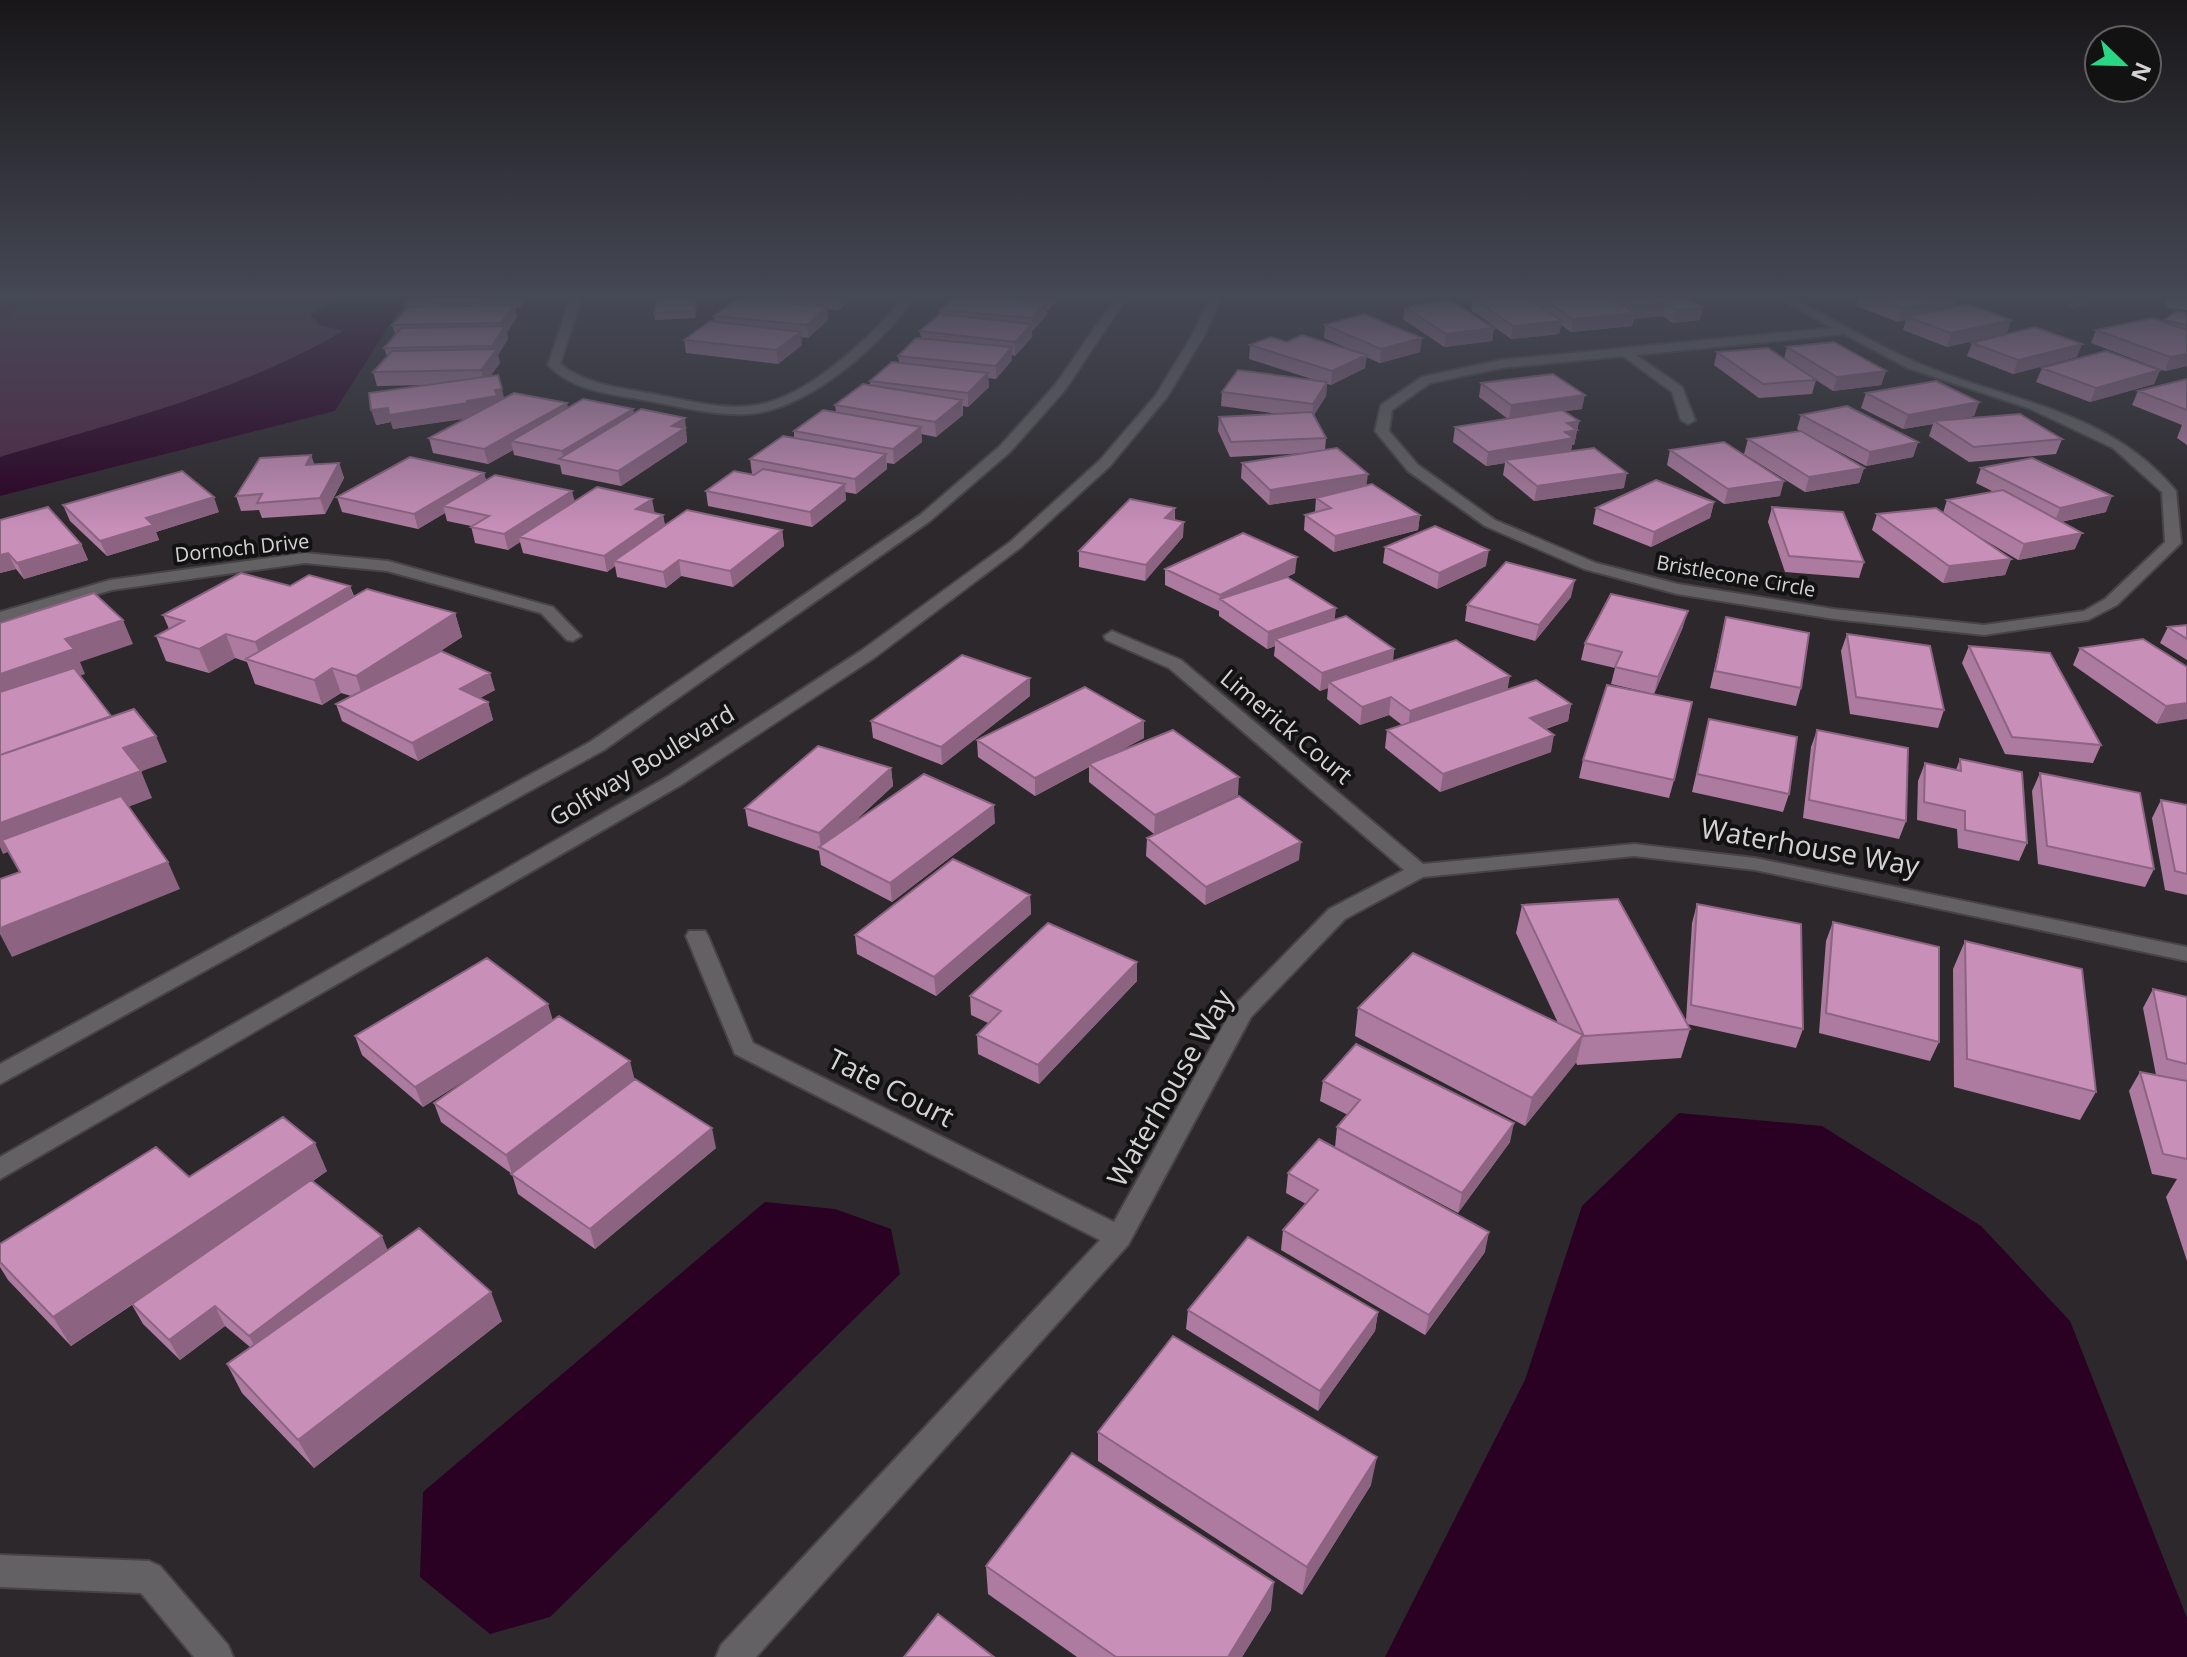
<svg xmlns="http://www.w3.org/2000/svg" width="2187" height="1657" font-family="'Open Sans',sans-serif">
<style>
.green{fill:#502747}
.water{fill:#2a0023}
.lines{fill:none;stroke-linecap:round;stroke-linejoin:round}
.minor-casing{stroke:#474346;stroke-width:4}
.minor{fill:#636163;fill-rule:evenodd}
.wall{fill:#ac7b9f}
.shaded-wall{fill:#8c6482}
.building{fill:#c88fb9;stroke:#8c6482;stroke-width:2}
.labels{text-anchor:middle;stroke-width:8;stroke-linejoin:round;paint-order:stroke}
.far-street-label{font-size:20px;fill:#d5d2d4;stroke:#131213}
.street-label{font-size:24px;fill:#d5d2d4;stroke:#131213}
.near-street-label{font-size:28px;fill:#d5d2d4;stroke:#131213}
</style>
<rect width="100%" height="100%" fill="#2c282b"/>
<path class="green" d="M31 297H407L335 411 0 496V323Z"/>
<path class="water" d="M339 297H407L335 411 0 496V457C117 422 237 393 343 331L320 325 310 315Z
M1679 1113 1822 1126 1981 1226 2070 1321 2187 1618V1657H1385L1525 1380 1582 1206Z
M765 1202 835 1209 891 1229 900 1274 550 1617 490 1634 420 1577 423 1492Z"/>
<g class="lines">
<g class="minor-casing">
<path id="minor" d="M571 297H582L560 364C587 385 621 388 653 394 687 400 723 411 757 405 809 397 872 336 904 297H915C880 345 809 410 748 414 713 416 678 406 644 400 612 394 572 391 548 365Z
M1116 297H1127L1065 390 1010 452 930 521 604 750 0 1084V1064L590 742 920 515 1000 446 1056 384Z
M1210 297H1221L1205 334 1167 397 1110 466 1020 548 874 658 681 785 0 1179V1157L667 777 862 650 1010 542 1100 460 1156 395 1193 334Z
M1776 297H1790C1831 318 1872 343 1915 362 2007 402 2107 408 2176 491L2181 543 2117 605 2088 620 1984 635 1834 619 1677 594 1584 569 1485 526 1408 471 1375 431 1381 405 1422 377 1501 360 1833 328ZM1844 334 1908 368 2031 409 2113 448 2162 492 2165 542 2105 599 2084 611 1984 625 1834 609 1678 584 1596 563 1495 520 1418 465 1389 431 1392 410 1430 383 1501 368 1623 356 1672 392 1681 420 1688 424 1695 420 1682 387 1636 355Z
M2087 297H2102L2074 308 2068 305Z
M305 553 388 561 553 607 581 636 573 641 567 640 541 613 387 571 305 563 112 590 0 622V612L110 580Z
M1112 631 1181 660 1423 864 1634 844 1755 858 2187 947V961L1755 870 1634 856 1423 877 1345 919 1251 1017 1128 1245 756 1657H716L721 1645 1100 1240 735 1054 686 936 689 931H705L708 936 753 1043 1114 1222 1234 1006 1329 909 1404 870 1169 668 1106 640 1104 636Z
M0 1555 149 1561 160 1566 228 1645 233 1657H194L141 1593 0 1587Z"/>
</g>
<use href="#minor" class="minor"/>
</g>
<path class="wall" d="M410 297H527L520 308H515L517 317 507 332 508 339 498 355 500 363 490 376 504 398 568 408 633 409 634 414 687 432 686 433 687 442 621 486 562 474 560 465 514 455 513 450 488 464 433 453 429 438 466 418 393 429 391 422 376 425 427 385 377 386 373 372 387 356 384 348 395 335 392 325 405 310 404 304Z
M633 297H674L633 299Z
M696 297 697 304 695 318 655 320 654 313Z
M739 297H849L850 299 839 310 827 309 828 320 808 338 801 337 802 345 778 364 686 353 684 340 715 322 714 316 739 299Z
M953 297H1060L1049 310H1047V314L1032 331V337L1015 356 1012 355V360L996 379 988 378 989 387 968 407 963 406V415L936 437 921 434 922 442 894 464 887 463V469L856 494 845 492 846 500 812 527 708 506 706 491 754 475 755 474H752L750 459 794 438V431L836 412 835 405 870 386V381L899 362 898 356 921 338 920 331 940 314V310Z
M1530 297H1685L1700 320 1673 323 1663 316 1634 319 1632 326 1571 332 1561 325 1559 334 1511 339 1471 310 1473 298 1530 299Z
M1859 297H1957L1954 307 2011 320 2007 333 1947 347 1903 330 1906 320 1898 322 1856 306Z
M2165 297H2187V310L2168 308 2164 299Z
M1405 307 1494 328 1492 341 1444 347 1403 319Z
M2187 313V366L2165 371 2091 343 2096 330 2164 322V320Z
M1325 325 1420 352 1380 363 1366 357 1365 368 1331 385 1327 384 1326 396 1314 415 1326 438 1325 450 1367 485 1420 515 1418 530 1334 552 1304 530 1305 515 1315 512 1316 498 1269 505 1241 478 1242 463 1307 453 1230 457 1218 431 1219 417 1279 414 1221 406 1222 392 1318 381 1249 359 1250 345 1287 342 1351 350 1324 338Z
M1972 343 2077 357 2013 374 1967 356Z
M1787 347 1886 371 1881 385 1833 391 1816 380 1812 394 1759 398 1714 365 1717 352 1784 359Z
M2042 368 2160 370 2154 384 2090 402 2036 382Z
M2187 379V445L2177 438 2182 425 2132 405 2138 391Z
M1481 383 1582 409 1564 411 1579 421 1574 445H1572L1571 451 1624 488 1534 501 1503 475 1505 463 1486 466 1453 442 1455 427 1508 419 1479 397Z
M1866 393 1979 402 1974 416 1955 419 2062 439 2056 454 1969 462 1929 436 1933 424 1903 429 1861 408Z
M1801 415 1918 442 1913 457 1866 466 1815 439 1864 468 1859 483 1805 492 1744 454 1748 439 1800 431 1797 429Z
M1670 450 1780 496 1724 504 1667 465Z
M311 455 314 464 339 463 344 478 325 514 262 518 259 510 241 511 236 496Z
M1981 468 2106 512 2061 522 2075 549 2018 560 1978 536 2011 559 2005 575 1943 583 1872 530 1877 514 1943 513 1947 500 1994 492 1976 483Z
M484 473 486 480 575 502 663 515 665 526 782 530 784 546 733 587 681 576 666 588 617 577 615 566 607 572 523 553 520 542 508 550 475 543 471 526 447 521 445 513 418 529 342 512 337 497Z
M1714 502 1710 518 1651 547 1593 524 1596 508Z
M63 505 219 512 156 532 159 540 107 556 70 521Z
M1772 507 1864 562 1859 578 1785 572 1768 522Z
M1175 508V520L1183 537 1145 581 1079 567V551Z
M0 520 81 544 88 560 24 579 16 569 0 573Z
M1385 547 1486 566 1437 589 1383 563Z
M1165 569 1295 573 1287 577 1334 619 1394 649 1393 661 1571 704 1568 721 1546 729 1551 752 1440 792 1385 748 1387 730 1402 725 1389 715 1360 725 1327 699 1328 688 1320 691 1274 656 1275 646 1267 649 1219 616V611L1165 585Z
M290 586H350L354 596 455 613 462 637 439 652 495 690 480 698 488 702 493 720 418 761 342 721 336 704 351 696 341 693 322 705 255 684 247 662 235 658 209 673 166 661 156 636 169 629 163 615Z
M1571 597 1535 641 1465 621 1467 605Z
M1726 617 1801 688 1796 706 1710 688Z
M2187 625V660L2160 643 2168 627Z
M1683 627 1654 694 1611 684 1615 668 1581 660 1585 643Z
M1847 634 1944 710 1938 728 1850 714 1841 651Z
M1969 646 2101 745 2093 763 2005 754 1962 663Z
M2080 648 2187 667 2157 724 2073 665Z
M1030 696 942 765 873 738 871 721Z
M1709 719 1789 794 1783 812 1692 792Z
M1144 721V738L1114 754 1238 795 1154 834 1089 782V767L1035 796 978 757 977 740Z
M1817 730 1906 821 1899 839 1803 818 1811 747Z
M1960 759 2027 843 2019 861 1958 848 1957 829 1917 820 1918 781 1925 763 1956 770Z
M1583 760 1674 780 1669 798 1579 778Z
M891 768 893 786 852 824 995 823 892 902 821 865 819 851 748 826 745 808Z
M2040 773 2154 869 2145 887 2038 864 2032 791Z
M2161 800 2187 805V895L2165 890 2152 818Z
M1147 838 1299 860 1205 905 1146 856Z
M1030 895 1031 914 936 996 857 954 855 935Z
M1697 904 1803 1029 1796 1048 1687 1024 1690 1029 1681 1058 1577 1065 1576 1062 1525 1126 1355 1036 1358 1008 1558 1023 1516 933 1522 905 1686 1021 1692 923Z
M1833 922 1939 1042 1930 1061 1819 1033 1826 941Z
M1965 941 2096 1092 2080 1120 1954 1087 1953 969Z
M1137 962V981L1039 1084 978 1054 977 1035 988 1023 971 1015 970 996Z
M2153 989 2187 997V1261L2166 1197 2177 1179 2152 1174 2129 1091 2140 1072 2156 1075 2143 1008Z
M553 1020 635 1080 716 1148 595 1249 518 1194 512 1174 441 1122 434 1103 487 1066 423 1107 362 1055 355 1036Z
M1323 1081 1510 1142 1458 1213 1335 1147 1337 1127 1348 1115 1320 1101Z
M327 1171 313 1181 388 1250 502 1321 314 1468 242 1393 227 1364 250 1347 225 1326 180 1360 143 1324 132 1305 71 1346 8 1280 0 1267V1244L189 1177Z
M1288 1173 1485 1252 1425 1335 1281 1250 1283 1230 1306 1204 1286 1193Z
M1188 1310 1378 1312 1375 1331 1318 1411 1186 1329Z
M1098 1432 1371 1485 1302 1595 1098 1461Z
M986 1566 1271 1610 1242 1657H1077L988 1594Z"/>
<path class="shaded-wall" d="M502 297 505 308 501 314 499 302Z
M518 297H527L520 308Z
M696 297 697 304 695 318 694 311Z
M823 297 825 309 827 307 828 320 808 338 807 325 819 315 817 302Z
M838 297H849L850 299 839 310Z
M1049 297H1060L1049 310Z
M1957 297 1953 310 1907 317 1906 320 1898 322 1902 309Z
M1047 302V314L1033 331 1032 318Z
M1666 303 1663 316 1634 319 1632 326 1571 332 1573 319 1632 313 1633 306Z
M514 305 517 317 507 332 508 339 498 355 500 363 485 384 481 370 494 353 492 346 503 330 501 323Z
M1703 307 1700 320 1673 323 1676 310Z
M2011 320 2007 333 1947 347 1951 333Z
M1562 321 1559 334 1511 339 1513 326Z
M1032 324V337L1015 356V342Z
M1494 328 1492 341 1444 347 1446 334Z
M801 332 802 345 778 364 776 350Z
M1422 338 1420 352 1380 363 1381 349Z
M2082 344 2077 357 2013 374 2018 360Z
M1012 347V360L996 379V366Z
M2187 354V366L2165 371 2170 357Z
M1367 355 1365 368 1331 385 1332 371Z
M2160 370 2154 384 2090 402 2096 388Z
M1886 371 1881 385 1833 391 1837 377Z
M988 373 989 387 968 407V393Z
M1327 382 1326 396 1312 418 1313 404Z
M502 389 505 403 501 410 470 415 471 418 393 429 391 422 376 425 371 410 467 401 495 390Z
M1585 395 1582 409 1509 419 1511 405Z
M962 400 963 415 936 437 935 422Z
M1979 402 1974 416 1936 423 1934 421 1933 424 1903 429 1908 415Z
M567 403 570 417 511 441 513 450 488 464 484 449Z
M633 409 635 423 564 460 562 451Z
M685 418 687 442 621 486 618 471 672 426Z
M1579 421 1574 445H1572L1571 452 1505 460V463L1486 466 1488 452 1567 423Z
M921 427 922 442 894 464 893 449Z
M1918 442 1913 457 1866 466 1870 452Z
M886 454 887 469 856 494 855 479Z
M311 455 316 470 306 465Z
M339 463 344 478 325 514 320 498Z
M1864 468 1859 483 1805 492 1809 477Z
M484 473 488 488 443 506 445 513 418 529 414 514Z
M1627 473 1624 488 1534 501 1537 486Z
M1368 474 1366 489 1269 505 1270 490Z
M1784 481 1780 496 1724 504 1728 489Z
M845 484 846 500 812 527 810 512Z
M572 491 576 506 519 537 520 542 508 550 504 534Z
M2112 496 2106 512 2054 523 2060 508Z
M214 497 219 512 156 532 159 540 107 556 100 541 146 518Z
M652 499 655 514 636 509Z
M1714 502 1710 518 1651 547 1654 532Z
M1175 508 1174 523 1165 518Z
M663 515 666 531 614 561 615 566 607 572 604 556Z
M1420 515 1418 530 1334 552 1335 536Z
M1184 522 1183 537 1145 581 1146 565Z
M782 530 784 546 733 587 730 571Z
M2082 533 2075 549 2018 560 2024 544Z
M81 544 88 560 24 579 17 563Z
M1489 550 1486 566 1437 589 1439 573Z
M8 553 16 569 0 573V555Z
M1297 557 1295 573 1230 606 1220 599 1219 611 1220 595Z
M2011 559 2005 575 1943 583 1949 566Z
M679 560 681 576 666 588 663 572Z
M1575 580 1571 597 1535 641 1539 625Z
M350 586 358 610 263 664 255 642Z
M1336 608 1334 625 1275 639V646L1267 649 1268 632Z
M1688 611 1683 627 1654 694 1658 677Z
M455 613 462 637 364 701 356 676Z
M123 620 133 644 80 662 85 674 0 704V674L65 639Z
M226 634 235 658 209 673 199 649Z
M1394 649 1392 665 1329 682 1328 688 1320 691 1322 673Z
M332 668 341 693 322 705 314 680Z
M490 673 495 690 465 706 460 689Z
M1510 676 1507 693 1408 729 1410 711Z
M1030 678V696L942 765 941 747Z
M1391 697 1389 715 1360 725 1362 707Z
M488 702 493 720 418 761 412 743Z
M2187 703V719L2157 724 2166 706Z
M1571 704 1568 721 1526 735 1530 718Z
M1144 721V738L1091 766 1089 764V767L1035 796V778Z
M1554 735 1551 752 1440 792 1443 774Z
M156 736 167 762 134 774 123 748Z
M891 768 893 786 824 849 821 848 819 833Z
M141 771 152 798 8 852 2 840 8 852 3 854 0 847V823Z
M1239 777 1238 795 1154 834 1155 815Z
M994 805 995 823 892 902 890 883Z
M1301 842 1299 860 1205 905 1206 887Z
M168 862 180 889 12 957 0 934V928Z
M1030 895 1031 914 936 996 934 977Z
M1137 962V981L1039 1084 1038 1065Z
M548 1004 554 1024 423 1107 415 1087Z
M1583 1035 1576 1063 1525 1126 1532 1098Z
M630 1061 635 1081 512 1174 506 1155Z
M1514 1123 1510 1142 1458 1213 1462 1193Z
M712 1128 716 1148 595 1249 590 1229Z
M315 1143 327 1171 71 1346 53 1317Z
M1489 1232 1485 1252 1425 1335 1429 1315Z
M382 1236 390 1256 260 1356 249 1336Z
M491 1292 502 1321 314 1468 298 1440Z
M215 1306 225 1326 180 1360 169 1340Z
M1378 1312 1375 1331 1318 1411 1320 1391Z
M1377 1457 1371 1485 1302 1595 1307 1567Z
M1274 1582 1271 1610 1242 1657H1228Z"/>
<path class="building" d="M410 297H502L499 302 404 304Z
M696 297 694 311 654 313 657 299Z
M745 297H823L817 302Z
M953 297H993L1047 302 1032 318 940 310Z
M1482 297H1526L1562 321 1513 326 1473 298Z
M1540 297H1609L1635 313 1573 319Z
M1618 297H1685L1703 307 1676 310 1666 303 1633 306Z
M1868 297H1957L1902 309Z
M737 299 827 307 807 325 714 316Z
M1450 300 1494 328 1446 334 1405 307Z
M1967 304 2011 320 1951 333 1907 317Z
M514 305 501 323 392 325 408 307Z
M2177 311 2187 313V325L2164 320Z
M940 314 1032 324 1015 342 920 331Z
M1364 314 1422 338 1381 349 1325 325Z
M2153 318 2187 330V354L2170 357 2096 330Z
M710 321 801 332 776 350 684 340Z
M505 326 492 346 384 348 401 328Z
M2035 327 2082 344 2018 360 1972 343Z
M1302 335 1367 355 1332 371 1250 345 1271 337 1287 342Z
M916 338 1012 347 996 366 898 356Z
M1834 342 1886 371 1837 377 1787 347Z
M1768 348 1816 380 1763 384 1717 352Z
M497 349 481 370 373 372 392 351Z
M2106 351 2160 370 2096 388 2042 368Z
M892 362 988 373 968 393 870 381Z
M1238 370 1327 382 1313 404 1222 392Z
M1553 374 1585 395 1511 405 1481 383Z
M498 375 502 389 495 390 497 396 467 401 468 403 389 415 388 408 371 410 369 393Z
M2187 379V410L2138 391Z
M1936 381 1979 402 1908 415 1866 393Z
M863 384 962 400 935 422 835 405Z
M514 393 567 403 484 449 429 438Z
M583 399 633 409 562 451 511 441Z
M1847 406 1918 442 1870 452 1801 415Z
M641 409 685 418 672 426 685 428 618 471 559 459Z
M823 410 921 427 893 449 794 431Z
M1562 410 1579 421 1567 423 1577 430 1565 432 1574 438 1488 452 1455 427Z
M1312 412 1326 438 1231 442 1219 417Z
M2020 414 2062 439 1974 447 1934 421Z
M1801 431 1864 468 1809 477 1748 439Z
M783 436 886 454 855 479 750 459Z
M1724 442 1784 481 1728 489 1670 450Z
M1337 448 1368 474 1270 490 1242 463Z
M1594 448 1627 473 1537 486 1505 460Z
M311 455 306 465 339 463 320 498 257 503 262 494 236 496 260 458Z
M410 457 484 473 414 514 337 497Z
M2032 458 2112 496 2060 508 1981 468Z
M763 469 845 484 810 512 706 491 734 471 754 475Z
M182 471 214 497 146 518 153 525 100 541 63 505Z
M495 475 572 491 504 534 471 527 489 516 443 506Z
M1656 480 1714 502 1654 532 1596 508Z
M1372 484 1420 515 1335 536 1305 515 1331 508 1316 498Z
M597 487 652 499 636 509 663 515 604 556 519 537Z
M2003 490 2082 533 2024 544 1947 500Z
M1130 499 1175 508 1165 518 1184 522 1146 565 1079 551Z
M48 507 81 544 17 563 8 553 0 555V520Z
M1772 507 1843 512 1864 562 1789 556Z
M1936 508 2011 559 1949 566 1877 514Z
M687 510 782 530 730 571 679 560 663 572 614 561Z
M1435 526 1489 550 1439 573 1385 547Z
M1243 533 1297 557 1220 595 1165 569Z
M1506 562 1575 580 1539 625 1467 605Z
M241 573 290 586 309 575 350 586 255 642 226 634 199 649 156 636 184 621 163 615Z
M1287 577 1336 608 1268 632 1220 599Z
M367 589 455 613 356 676 332 668 314 680 246 659Z
M94 593 123 620 65 639 74 649 0 674V623Z
M1611 594 1688 611 1658 677 1615 667 1622 652 1585 643Z
M1346 616 1394 649 1322 673 1275 639Z
M1726 617 1809 633 1801 688 1715 671Z
M2187 625V639L2168 627Z
M1847 634 1930 646 1944 710 1856 697Z
M2143 639 2187 667V703L2166 706 2080 648Z
M1456 640 1510 676 1410 711 1391 697 1362 707 1329 682Z
M1969 646 2050 653 2101 745 2012 737Z
M441 651 490 673 460 689 488 702 412 743 336 704Z
M962 655 1030 678 941 747 871 721Z
M74 668 111 716 0 755V692Z
M1536 680 1571 704 1530 718 1554 735 1443 774 1387 730Z
M1607 685 1692 702 1674 780 1583 760Z
M1085 687 1144 721 1035 778 977 740Z
M134 709 156 736 123 748 141 771 0 823V755Z
M1709 719 1797 737 1789 794 1697 774Z
M1173 730 1239 777 1155 815 1089 764Z
M1817 730 1908 748 1906 821 1809 800Z
M818 746 891 768 819 833 745 808Z
M1960 759 2022 772 2027 843 1965 830V811L1924 802 1925 763 1961 771Z
M2040 773 2140 793 2154 869 2047 846Z
M924 774 994 805 890 883 819 847Z
M121 796 168 862 0 928V879L20 872 2 840Z
M1239 796 1301 842 1206 887 1147 838Z
M2161 800 2187 805V874L2175 871Z
M953 859 1030 895 934 977 855 935Z
M1618 899 1690 1029 1584 1036 1522 905Z
M1697 904 1801 924 1803 1029 1691 1005Z
M1833 922 1939 947V1042L1826 1013Z
M1048 923 1137 962 1038 1065 977 1035 1001 1011 970 996Z
M1965 941 2082 969 2096 1092 1967 1059Z
M1413 953 1583 1035 1532 1098 1358 1008Z
M487 958 548 1004 415 1087 355 1036Z
M2153 989 2187 997V1064L2167 1059Z
M559 1016 630 1061 506 1155 434 1103Z
M1356 1044 1514 1123 1462 1193 1337 1127 1360 1100 1323 1081Z
M2140 1072 2187 1081V1159L2163 1154Z
M635 1079 712 1128 590 1229 511 1174Z
M283 1117 315 1143 53 1317 0 1262V1244L156 1147 189 1177Z
M1319 1139 1489 1232 1429 1315 1283 1230 1318 1190 1288 1173Z
M311 1180 382 1236 249 1336 215 1306 169 1340 132 1304Z
M419 1228 491 1292 298 1440 227 1364Z
M1248 1237 1378 1312 1320 1391 1188 1310Z
M1173 1336 1377 1457 1307 1567 1098 1432Z
M1072 1453 1274 1582 1228 1657H1116L986 1566Z
M938 1614 994 1657H904Z"/>
<linearGradient id="sky" x2="0" y2="1"><stop stop-color="#181618"/><stop offset="0.56" stop-color="#454855"/><stop offset="1" stop-color="#454855" stop-opacity="0"/></linearGradient>
<rect width="2187" height="529" fill="url(#sky)"/>
<g class="labels">
<g class="far-street-label">
<text transform="translate(242 548) rotate(-6)" y="7">Dornoch Drive</text>
<text transform="translate(1736 576) rotate(10)" y="7">Bristlecone Circle</text>
</g>
<g class="street-label">
<text transform="translate(1286 727) rotate(40)" y="8">Limerick Court</text>
<text transform="translate(642 766) rotate(-31)" y="8">Golfway Boulevard</text>
</g>
<g class="near-street-label">
<text transform="translate(1810 847) rotate(10)" y="10">Waterhouse Way</text>
<text transform="translate(891 1088) rotate(27)" y="10">Tate Court</text>
<text transform="translate(1170 1088) rotate(-60)" y="10">Waterhouse Way</text>
</g>
</g>
<g transform="translate(2123 64) rotate(113)"><circle r="38" fill="#131213" stroke="#615f60" stroke-width="2"/>
<path d="M0-6L14 30L0 20L-14 30Z" fill="#28d885"/>
<text y="-12" font-size="22" font-weight="bold" text-anchor="middle" fill="#d5d2d4">N</text>
</g>
</svg>
